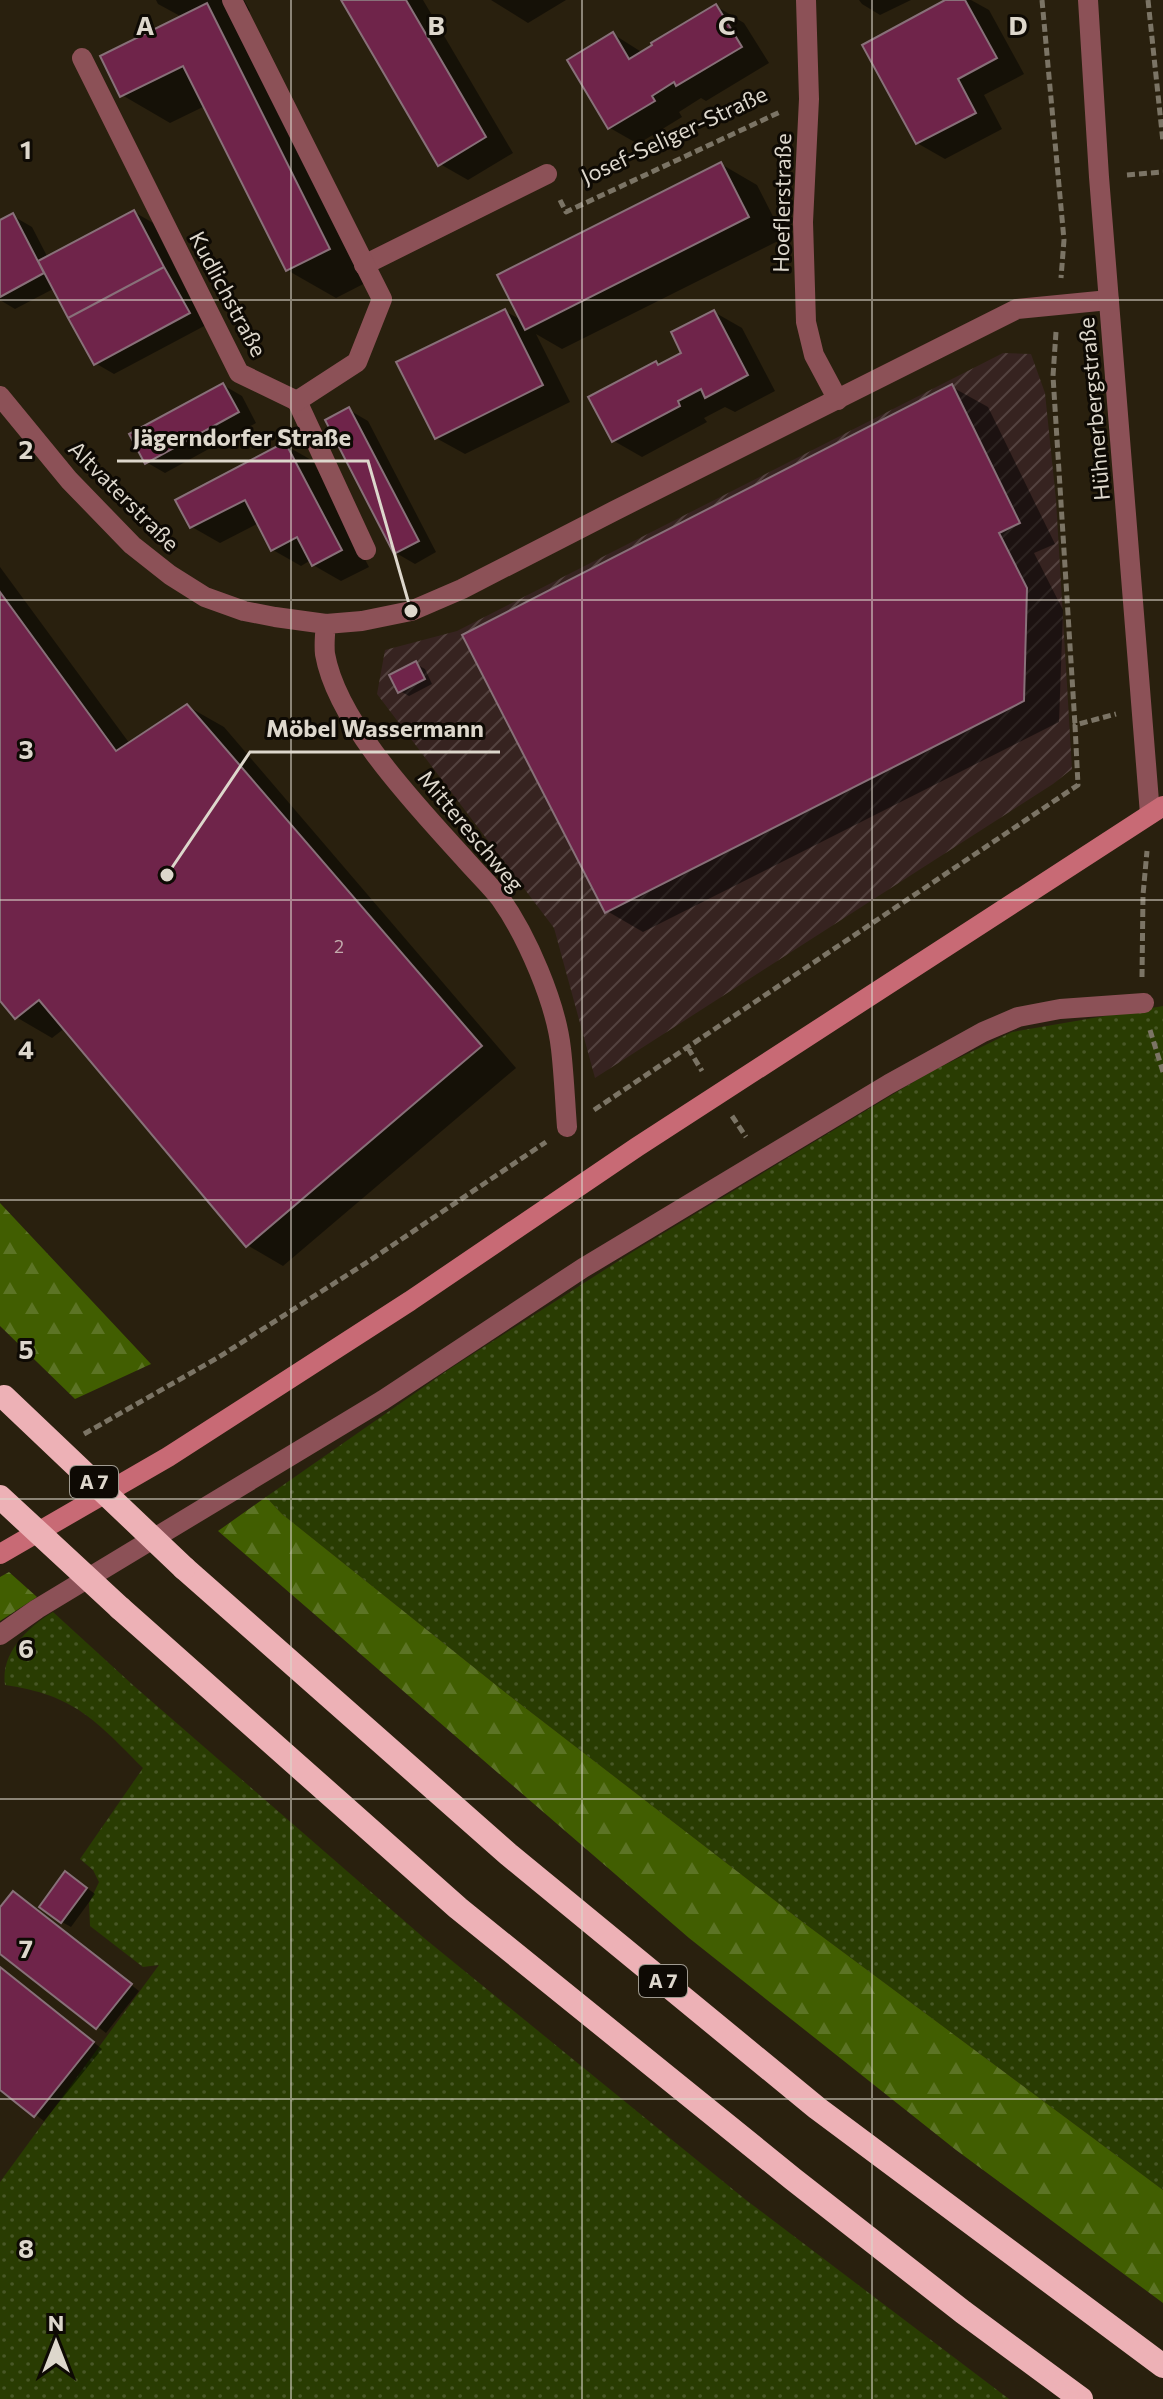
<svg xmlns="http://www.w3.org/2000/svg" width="1163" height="2399" font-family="Commissioner,sans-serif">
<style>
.industrial{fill:url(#industrial-furrows)}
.grass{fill:url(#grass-dots)}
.forest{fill:url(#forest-firs)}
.shadow{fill:#0007}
.building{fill:#6f244a;stroke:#887079;stroke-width:2}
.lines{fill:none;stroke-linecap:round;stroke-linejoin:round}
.path{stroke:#7b7465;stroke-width:5;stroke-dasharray:8 4;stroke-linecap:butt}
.service{stroke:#8c5157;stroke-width:20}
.minor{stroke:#8c5157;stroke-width:20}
.tertiary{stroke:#8c5157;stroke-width:20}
.secondary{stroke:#c86a75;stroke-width:20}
.motorway{stroke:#edb1b6;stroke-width:24}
.motorway-bridge{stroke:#edb1b6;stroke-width:24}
.grid{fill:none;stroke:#ddd7cc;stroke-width:2;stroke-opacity:0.55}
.labels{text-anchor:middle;stroke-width:6;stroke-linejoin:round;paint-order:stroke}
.number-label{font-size:18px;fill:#c2aaac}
.shield{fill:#0e0a04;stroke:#9f9a90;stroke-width:2}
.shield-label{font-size:20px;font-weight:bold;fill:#ddd7cc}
.street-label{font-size:22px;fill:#ddd7cc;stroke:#0e0a04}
.grid-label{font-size:26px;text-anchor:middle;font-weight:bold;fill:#ddd7cc;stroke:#0e0a04;stroke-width:6;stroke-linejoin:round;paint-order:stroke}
.leader{fill:none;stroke:#ddd7cc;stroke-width:3}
.callout-dot{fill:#ddd7cc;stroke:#0e0a04;stroke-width:3}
.callout-label{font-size:24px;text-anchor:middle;font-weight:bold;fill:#ddd7cc;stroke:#0e0a04;stroke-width:6;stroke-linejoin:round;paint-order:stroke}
</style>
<defs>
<pattern id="industrial-furrows" width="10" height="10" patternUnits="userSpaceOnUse" patternTransform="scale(2)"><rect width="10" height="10" fill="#362320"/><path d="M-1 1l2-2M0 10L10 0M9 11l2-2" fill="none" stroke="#53423f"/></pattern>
<pattern id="grass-dots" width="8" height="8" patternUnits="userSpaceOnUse" patternTransform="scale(2)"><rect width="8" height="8" fill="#293c02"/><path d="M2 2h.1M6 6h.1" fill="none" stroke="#485726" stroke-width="1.8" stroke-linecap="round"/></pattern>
<pattern id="forest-firs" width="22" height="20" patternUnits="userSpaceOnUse" patternTransform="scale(2)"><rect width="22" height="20" fill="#415e01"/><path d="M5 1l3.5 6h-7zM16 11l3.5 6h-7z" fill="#5c7425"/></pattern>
</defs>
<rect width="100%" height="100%" fill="#29200e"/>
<path class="industrial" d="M1003 353 1031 354 1045 393 1056 500 1072 769 1053 784 595 1078 554 928 377 694 385 650 457 631Z"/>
<path class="grass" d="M1163 1006V2190L804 1923 501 1689 282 1514 266 1497 451 1368 634 1251 930 1072 1012 1032Z
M53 1612 134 1686 424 1938 746 2200 1009 2399H0V2182L159 1965 143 1967 90 1926 89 1903 99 1882 93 1870 80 1859 143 1768C96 1721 75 1695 5 1685 0 1652 30 1626 53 1612Z"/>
<path class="forest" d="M0 1203 151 1364 75 1399 0 1326Z
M266 1497 282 1514 501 1689 804 1923 1163 2190V2303L956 2150 689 1938 218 1531Z
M9 1572 37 1597 0 1621V1577Z"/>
<path class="shadow" d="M156 0H244L250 11 232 20 377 277 336 298 287 270 205 106 170 123 122 95 182 17 158 4Z
M343 0H423L513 153 468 180 440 164Z
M491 0H566L528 23Z
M859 0H911L880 15 862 4Z
M950 0H971L989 10 1024 74 984 95 1002 129 945 159 917 143Z
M716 6 744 23 769 63 706 101 701 98 679 112 682 117 638 144 610 128 613 34 643 53Z
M721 164 757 185 784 238 562 349 536 334 570 402 465 454 436 438 505 311 523 321Z
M134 212 162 228 208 324 114 374 95 363 55 288 15 309 0 300V222L13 216 32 227 48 258Z
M714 312 742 328 775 391 735 412 725 407 704 418 707 422 642 457 614 441 656 363 660 366 684 353Z
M223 385 242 396 256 423 165 473 146 462Z
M952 387 988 407 1055 544 1034 553 1063 610 1059 722 643 932 607 911Z
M349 410 368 421 436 552 415 564 396 553Z
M285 445 313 461 369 567 341 581 313 565 311 560 301 566 273 550 259 523 220 543 192 527Z
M0 567 130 744 187 706 224 727 516 1068 283 1266 247 1245 65 1028 52 1038 16 1017 0 998Z
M416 664 425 669 432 684 409 696 400 691Z
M75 1879 95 1894 71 1927 62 1922Z
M22 1899 139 1991 106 2033 0 1952V1910Z
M0 1967 102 2049 44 2121 0 2088Z"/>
<path class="building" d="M341 0H406L486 137 438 166Z
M945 0H965L997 58 958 79 976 113 916 144 862 45Z
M207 3 330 249 286 271 183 66 120 97 100 56Z
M716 4 742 47 676 86 674 82 652 96 655 101 608 129 567 60 613 32 629 59 652 45 651 43Z
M721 162 749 217 525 330 497 275Z
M134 210 164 267 68 318 38 261Z
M13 213 44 273 0 297V220Z
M164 267 190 313 94 365 68 318Z
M505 309 543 385 435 439 396 362Z
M714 310 748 375 705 398 701 389 678 401 680 406 612 442 588 397 656 361 658 365 681 353 671 332Z
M223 383 239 412 145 464 129 434Z
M952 384 1020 523 999 533 1027 588 1024 701 605 913 462 635Z
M349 407 419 541 394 554 325 420Z
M285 442 342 550 312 566 297 537 271 551 245 500 190 528 175 500Z
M0 592 116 751 187 704 482 1046 246 1247 39 1000 15 1019 0 1001Z
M416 661 425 679 398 693 389 675Z
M65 1871 87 1888 61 1923 39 1907Z
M13 1891 132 1984 96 2029 0 1954V1907Z
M0 1967 94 2042 34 2117 0 2090Z"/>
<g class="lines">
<path class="path" d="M1042 0 1064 240 1061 278
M1148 0 1163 142
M1127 175 1163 172
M560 200 566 212 780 112
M1056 332 1053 376 1075 725
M1142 977 1143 895 1147 851
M1150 1030 1163 1072
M688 1048 702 1071
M594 1110 1078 785 1075 725 1116 714
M732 1116 746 1137
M84 1434 219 1357 369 1261 546 1142"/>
<path class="service" d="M364 265 547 174
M297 401 366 550
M0 1635 37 1609 383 1400 583 1268 889 1084 983 1032 1018 1017 1060 1009 1144 1003"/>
<path class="minor" d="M806 0 809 99 803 222 806 322 814 355 838 400
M82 58 239 373 297 401 357 362 382 299 232 0
M0 396 69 480 132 545 170 575 205 597 244 611 275 617 326 624 362 621 411 611 462 589 614 511 1017 309 1109 300
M326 624C325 633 324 644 325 654 337 723 417 806 463 857 475 871 489 884 500 898 527 936 556 1003 561 1049 564 1075 565 1101 567 1127"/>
<path class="tertiary" d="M1088 0 1099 177 1150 814"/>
<path class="secondary" d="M0 1554 168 1457 410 1301 637 1147 1163 806"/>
<path class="motorway" d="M184 1568 508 1854 817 2108 1163 2366
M120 1608 458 1908 793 2179 963 2312 1081 2399"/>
<path class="motorway-bridge" d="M4 1397 184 1568
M0 1497 120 1608"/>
</g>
<path class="grid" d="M291 0V2399M582 0V2399M872 0V2399M0 300H1163M0 600H1163M0 900H1163M0 1200H1163M0 1499H1163M0 1799H1163M0 2099H1163"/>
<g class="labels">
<g class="number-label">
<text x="339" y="953">2</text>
</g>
<g class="shield">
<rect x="70" y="1466" width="48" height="32" rx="6"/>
<rect x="639" y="1965" width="48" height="32" rx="6"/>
</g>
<g class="shield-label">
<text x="94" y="1489">A 7</text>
<text x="663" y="1988">A 7</text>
</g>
<g class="street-label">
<text transform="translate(674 135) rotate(-25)" y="8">Josef-Seliger-Straße</text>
<text transform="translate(782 203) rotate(-89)" y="8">Hoeflerstraße</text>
<text transform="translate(228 294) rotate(62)" y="8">Kudlichstraße</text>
<text transform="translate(1094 409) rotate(-95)" y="8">Hühnerbergstraße</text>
<text transform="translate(124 496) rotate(45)" y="8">Altvaterstraße</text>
<text transform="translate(471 831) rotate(50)" y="8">Mittereschweg</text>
</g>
</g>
<g class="grid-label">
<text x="145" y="35">A</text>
<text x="436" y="35">B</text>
<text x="727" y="35">C</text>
<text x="1018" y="35">D</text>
<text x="26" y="159">1</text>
<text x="26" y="459">2</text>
<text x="26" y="759">3</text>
<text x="26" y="1059">4</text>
<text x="26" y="1359">5</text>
<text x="26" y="1658">6</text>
<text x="26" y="1958">7</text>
<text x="26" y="2258">8</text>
</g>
<path class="leader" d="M411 611L368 461H117M167 875L250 752H500"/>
<g class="callout-dot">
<circle cx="411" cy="611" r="8"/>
<circle cx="167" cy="875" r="8"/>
</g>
<g class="callout-label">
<text x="242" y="446">Jägerndorfer Straße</text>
<text x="375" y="737">Möbel Wassermann</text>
</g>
<g transform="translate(56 2343)" stroke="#0e0a04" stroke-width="6" paint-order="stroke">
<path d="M0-6L14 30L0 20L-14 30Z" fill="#ddd7cc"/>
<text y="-12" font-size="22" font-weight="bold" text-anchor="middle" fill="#ddd7cc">N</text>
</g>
</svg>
